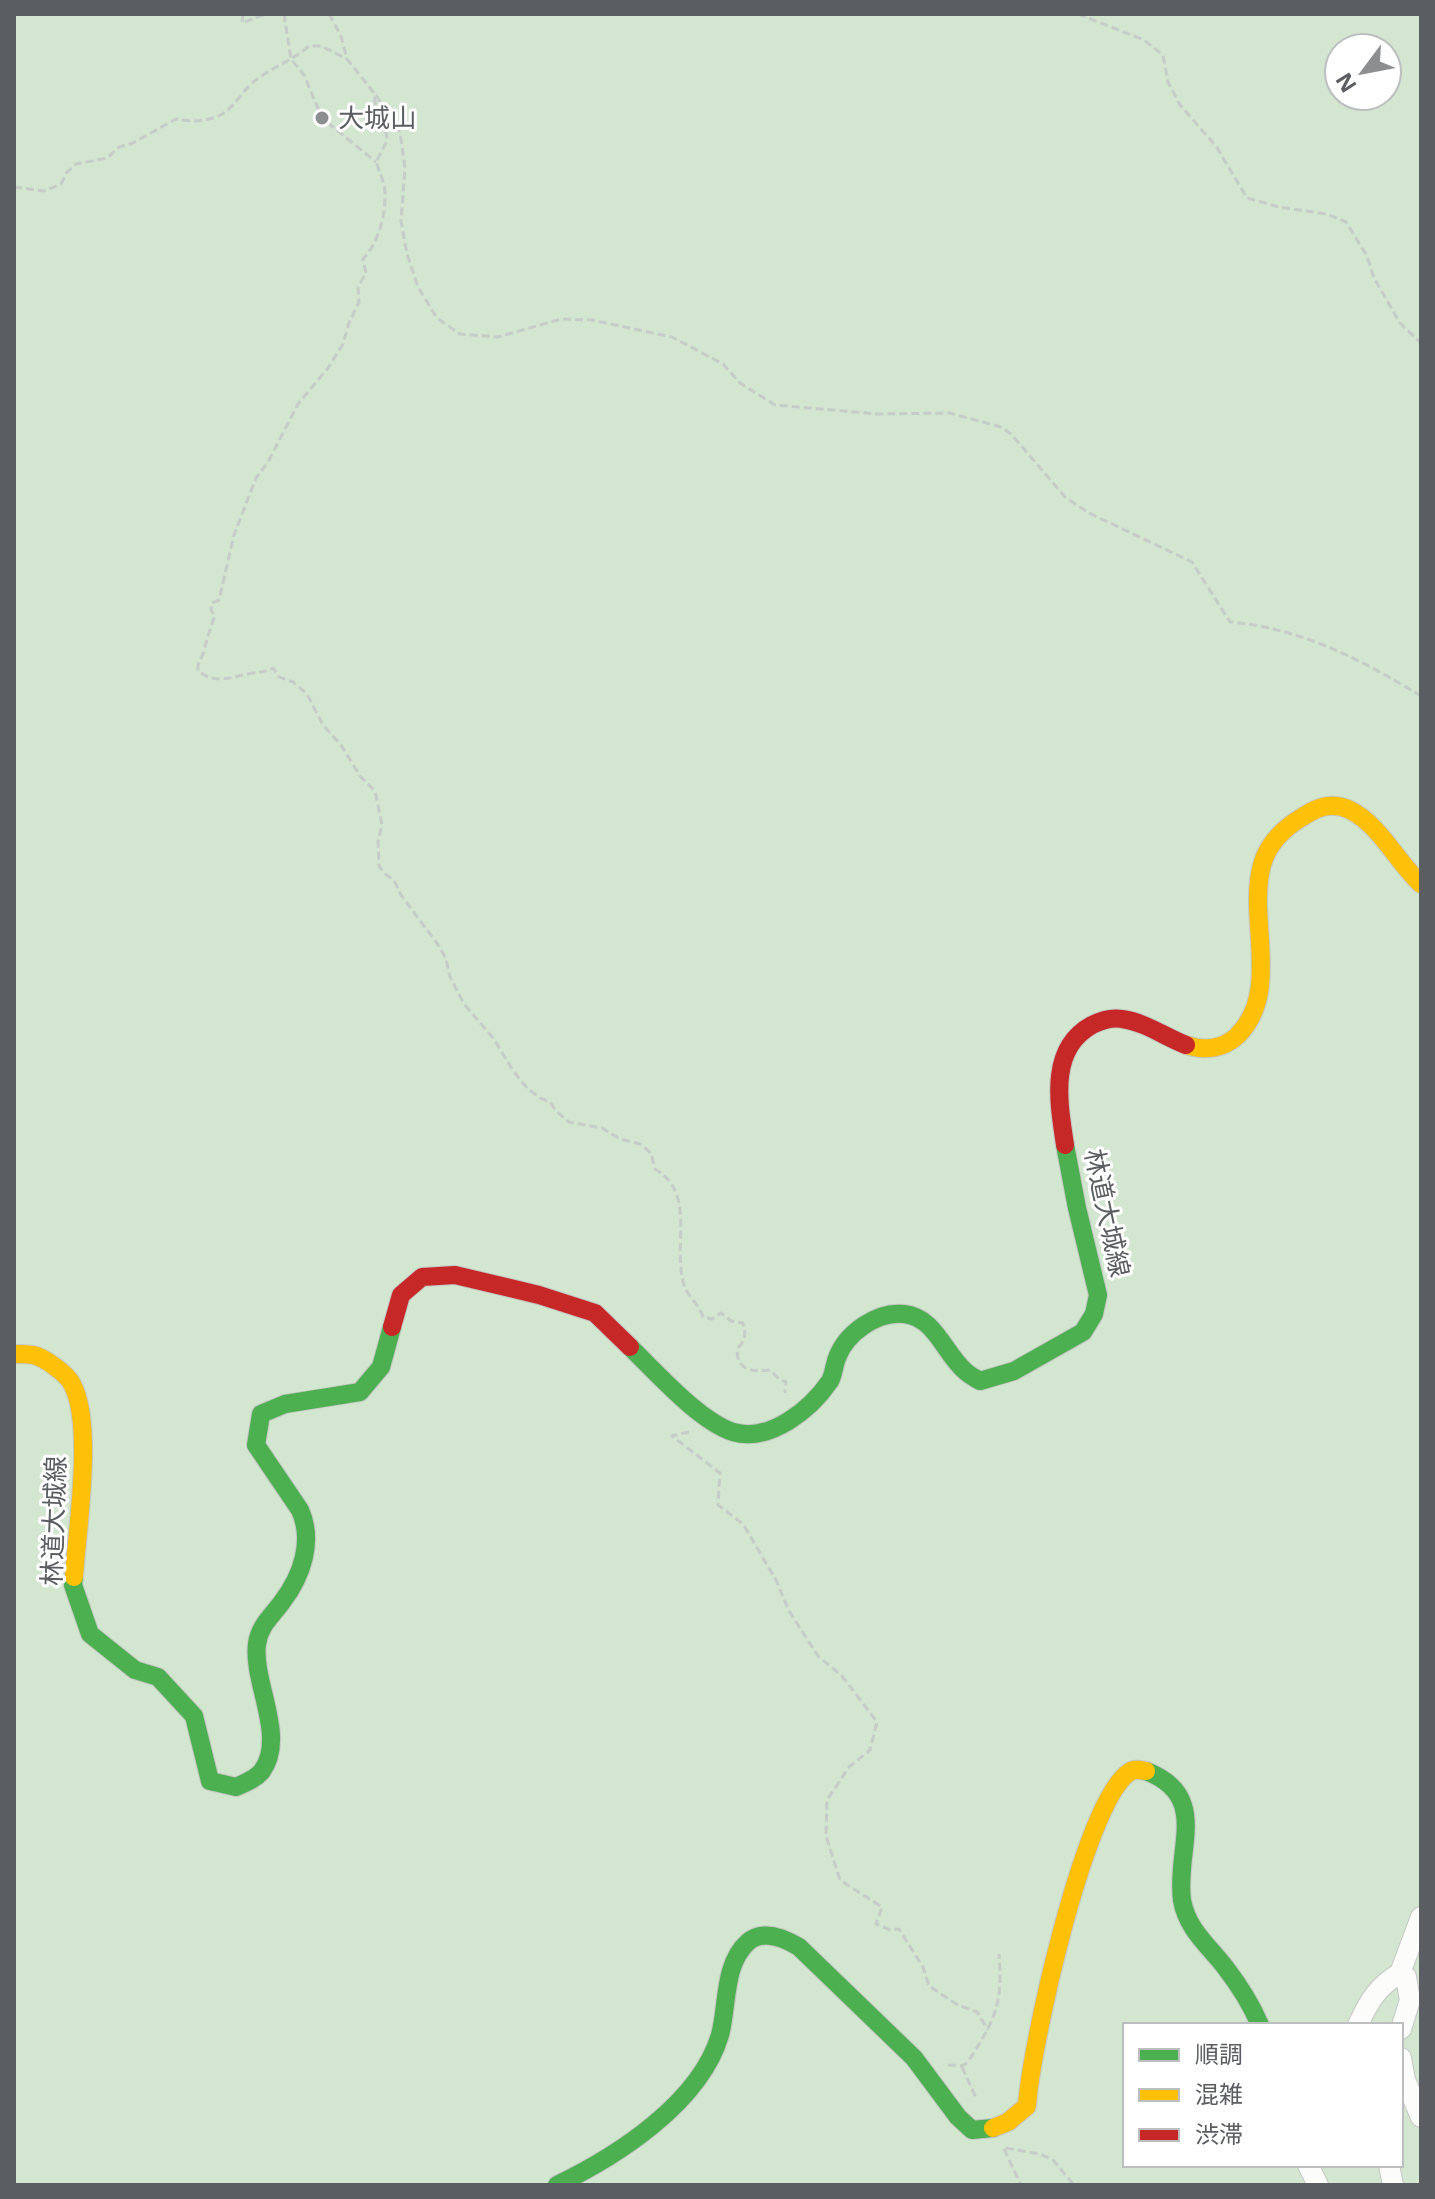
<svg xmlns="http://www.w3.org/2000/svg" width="1435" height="2199" font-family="'Open Sans','Noto Sans JP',sans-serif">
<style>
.green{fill:#d2e6d0;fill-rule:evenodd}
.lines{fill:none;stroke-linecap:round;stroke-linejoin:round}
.street-casing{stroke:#c6c7c6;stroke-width:22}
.fast-casing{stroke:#c5c6c4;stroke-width:20}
.slow-casing{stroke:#c5c6c4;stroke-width:20}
.jam-casing{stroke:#c5c6c4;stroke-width:20}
.path{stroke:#c7cbc9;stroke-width:3;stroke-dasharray:8 4;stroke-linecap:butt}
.street{stroke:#fcfcfb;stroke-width:20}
.fast{stroke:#4caf50;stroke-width:18}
.slow{stroke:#ffc107;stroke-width:18}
.jam{stroke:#c62828;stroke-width:18}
.poi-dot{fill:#8c8e90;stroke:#fff;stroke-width:3}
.labels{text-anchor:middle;stroke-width:6;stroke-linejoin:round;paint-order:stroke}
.poi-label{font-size:26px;fill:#5a5d62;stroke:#fff;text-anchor:start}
.street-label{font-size:26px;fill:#5a5d62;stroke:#fff}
</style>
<rect width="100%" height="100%" fill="#e9e9e4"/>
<path class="green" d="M14 14H1421V2185H14ZM1339 48H1387V96H1339ZM1125 2025H1401V2165H1125Z"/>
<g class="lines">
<g class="street-casing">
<path id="street" d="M1400 1973 1421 1917
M1358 2025C1369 2001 1377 1987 1400 1973L1406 1977 1410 2000 1401 2029
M1401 2058 1405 2080 1421 2117
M1308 2165 1318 2185
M1389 2165 1393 2185"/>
</g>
<g class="fast-casing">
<path id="fast" d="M630 1347C656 1372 699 1421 733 1432 770 1443 811 1409 830 1381 834 1374 834 1365 837 1358 846 1333 877 1311 904 1314 935 1317 944 1353 965 1371 969 1375 975 1378 980 1381L1014 1371 1083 1332 1094 1314 1098 1295 1077 1208 1065 1145
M74 1577 73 1585 90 1634 135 1670 158 1677 194 1716 210 1781 236 1787C245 1783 256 1779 262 1771 287 1737 252 1682 257 1644 259 1626 272 1616 282 1602 302 1576 314 1541 300 1510L256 1445 261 1414 285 1404 360 1392 381 1367 392 1327
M1146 1771C1211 1796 1175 1849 1182 1900 1187 1929 1208 1945 1225 1967 1239 1985 1251 2004 1260 2025
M557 2185C617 2156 700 2103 720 2035 728 2006 723 1964 748 1942 763 1929 784 1938 799 1947L914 2058 958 2117 972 2130 993 2128"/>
</g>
<g class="slow-casing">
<path id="slow" d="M1186 1045C1204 1051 1223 1049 1237 1036 1282 992 1247 919 1262 865 1268 843 1285 827 1304 816 1319 806 1333 802 1350 810 1380 825 1397 862 1421 884
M14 1354C20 1354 27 1354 33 1355 44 1357 67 1374 72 1384 94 1424 77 1530 74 1577
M993 2128 1008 2122 1027 2106C1031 2046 1084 1806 1128 1773 1134 1768 1140 1770 1146 1771"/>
</g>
<g class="jam-casing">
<path id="jam" d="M1065 1145C1059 1104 1048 1049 1092 1025 1102 1020 1111 1017 1122 1019 1145 1022 1165 1037 1186 1045
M392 1327 401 1295 422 1277 455 1275 539 1295 595 1313 630 1347"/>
</g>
<path class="path" d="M243 14 242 23 266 14
M284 14 291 59 304 75 322 118 376 162
M329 14 341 36 347 59 374 93 376 109 386 131 387 141 376 162C379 171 385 183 385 193 386 215 378 243 363 259L366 273 358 287 359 302 349 323 343 344 328 368 298 404 268 462 256 478 234 535 219 600 212 603 211 610 215 616C210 628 207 639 204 651 202 659 197 661 198 671 215 684 228 678 248 674 257 672 264 673 273 668L279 677 293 682 307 694 323 725 341 745 360 776 375 791 382 825 378 842 379 866 385 874 394 880 401 895 439 946 446 959 450 977 464 1004 493 1038 514 1072 527 1088 540 1098 550 1102 556 1111 569 1122 602 1128 620 1139 640 1144 651 1153 655 1169C697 1193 672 1246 684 1285 688 1297 699 1304 703 1317L712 1319 721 1313 731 1321 743 1323C746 1335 746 1340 737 1349 737 1371 752 1372 770 1370L779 1379 786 1382 785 1393
M1078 14 1144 40 1163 55 1168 82 1180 105 1216 146 1247 198 1279 207 1327 214 1346 222 1367 256 1374 278 1400 323 1421 343
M376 95 400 132 405 168 401 221 407 254 418 287 437 318 460 334 498 337 561 319 592 320 672 337 723 364 740 383 775 405 878 414 950 413 1001 427 1011 434 1066 498 1089 513 1192 562 1230 622C1301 628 1362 660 1421 696
M14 187 44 191 61 184 67 172 76 164 107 158 119 147 133 143 176 119C193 123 218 121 230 108 239 99 246 87 256 80 273 67 293 60 309 46H321L347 59
M689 1432 672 1436 720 1473 718 1505 743 1524 776 1580 789 1611 818 1656 842 1676 877 1722 870 1750 849 1767 827 1800 826 1836 840 1880 882 1907 876 1924 890 1930 899 1929 923 1967 929 1986 958 2005 977 2012 988 2030
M948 2065 962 2066 968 2062C995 2019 1003 2006 999 1954
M962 2067 977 2100
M1006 2148 1040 2154 1053 2160 1074 2185
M1004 2149 1021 2185"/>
<use href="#street" class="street"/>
<use href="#fast" class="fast"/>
<use href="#slow" class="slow"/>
<use href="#jam" class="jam"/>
</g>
<circle class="poi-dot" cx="322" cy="118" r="8"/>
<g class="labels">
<g class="poi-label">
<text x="338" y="127">大城山</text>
</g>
<g class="street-label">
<text transform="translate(1107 1213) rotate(78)" y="9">林道大城線</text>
<text transform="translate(54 1521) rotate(-88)" y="9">林道大城線</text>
</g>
</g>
<rect width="1435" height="2199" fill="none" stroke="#5a5d62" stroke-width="32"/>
<rect x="1123" y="2023" width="280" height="144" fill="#ffffff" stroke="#bdbec0" stroke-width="2"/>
<rect x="1139" y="2049" width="40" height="12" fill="#4caf50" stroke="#bdbec0" stroke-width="2"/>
<text x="1195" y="2063" font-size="24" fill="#5a5d62">順調</text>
<rect x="1139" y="2089" width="40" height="12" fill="#ffc107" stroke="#bdbec0" stroke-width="2"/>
<text x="1195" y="2103" font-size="24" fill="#5a5d62">混雑</text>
<rect x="1139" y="2129" width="40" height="12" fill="#c62828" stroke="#bdbec0" stroke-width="2"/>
<text x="1195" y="2143" font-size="24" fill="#5a5d62">渋滞</text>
<g transform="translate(1363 72) rotate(238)"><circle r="38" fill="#ffffff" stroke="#bdbec0" stroke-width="2"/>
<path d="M0-6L14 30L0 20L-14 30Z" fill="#8c8e90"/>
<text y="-12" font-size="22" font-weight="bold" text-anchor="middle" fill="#5a5d62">N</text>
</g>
</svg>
